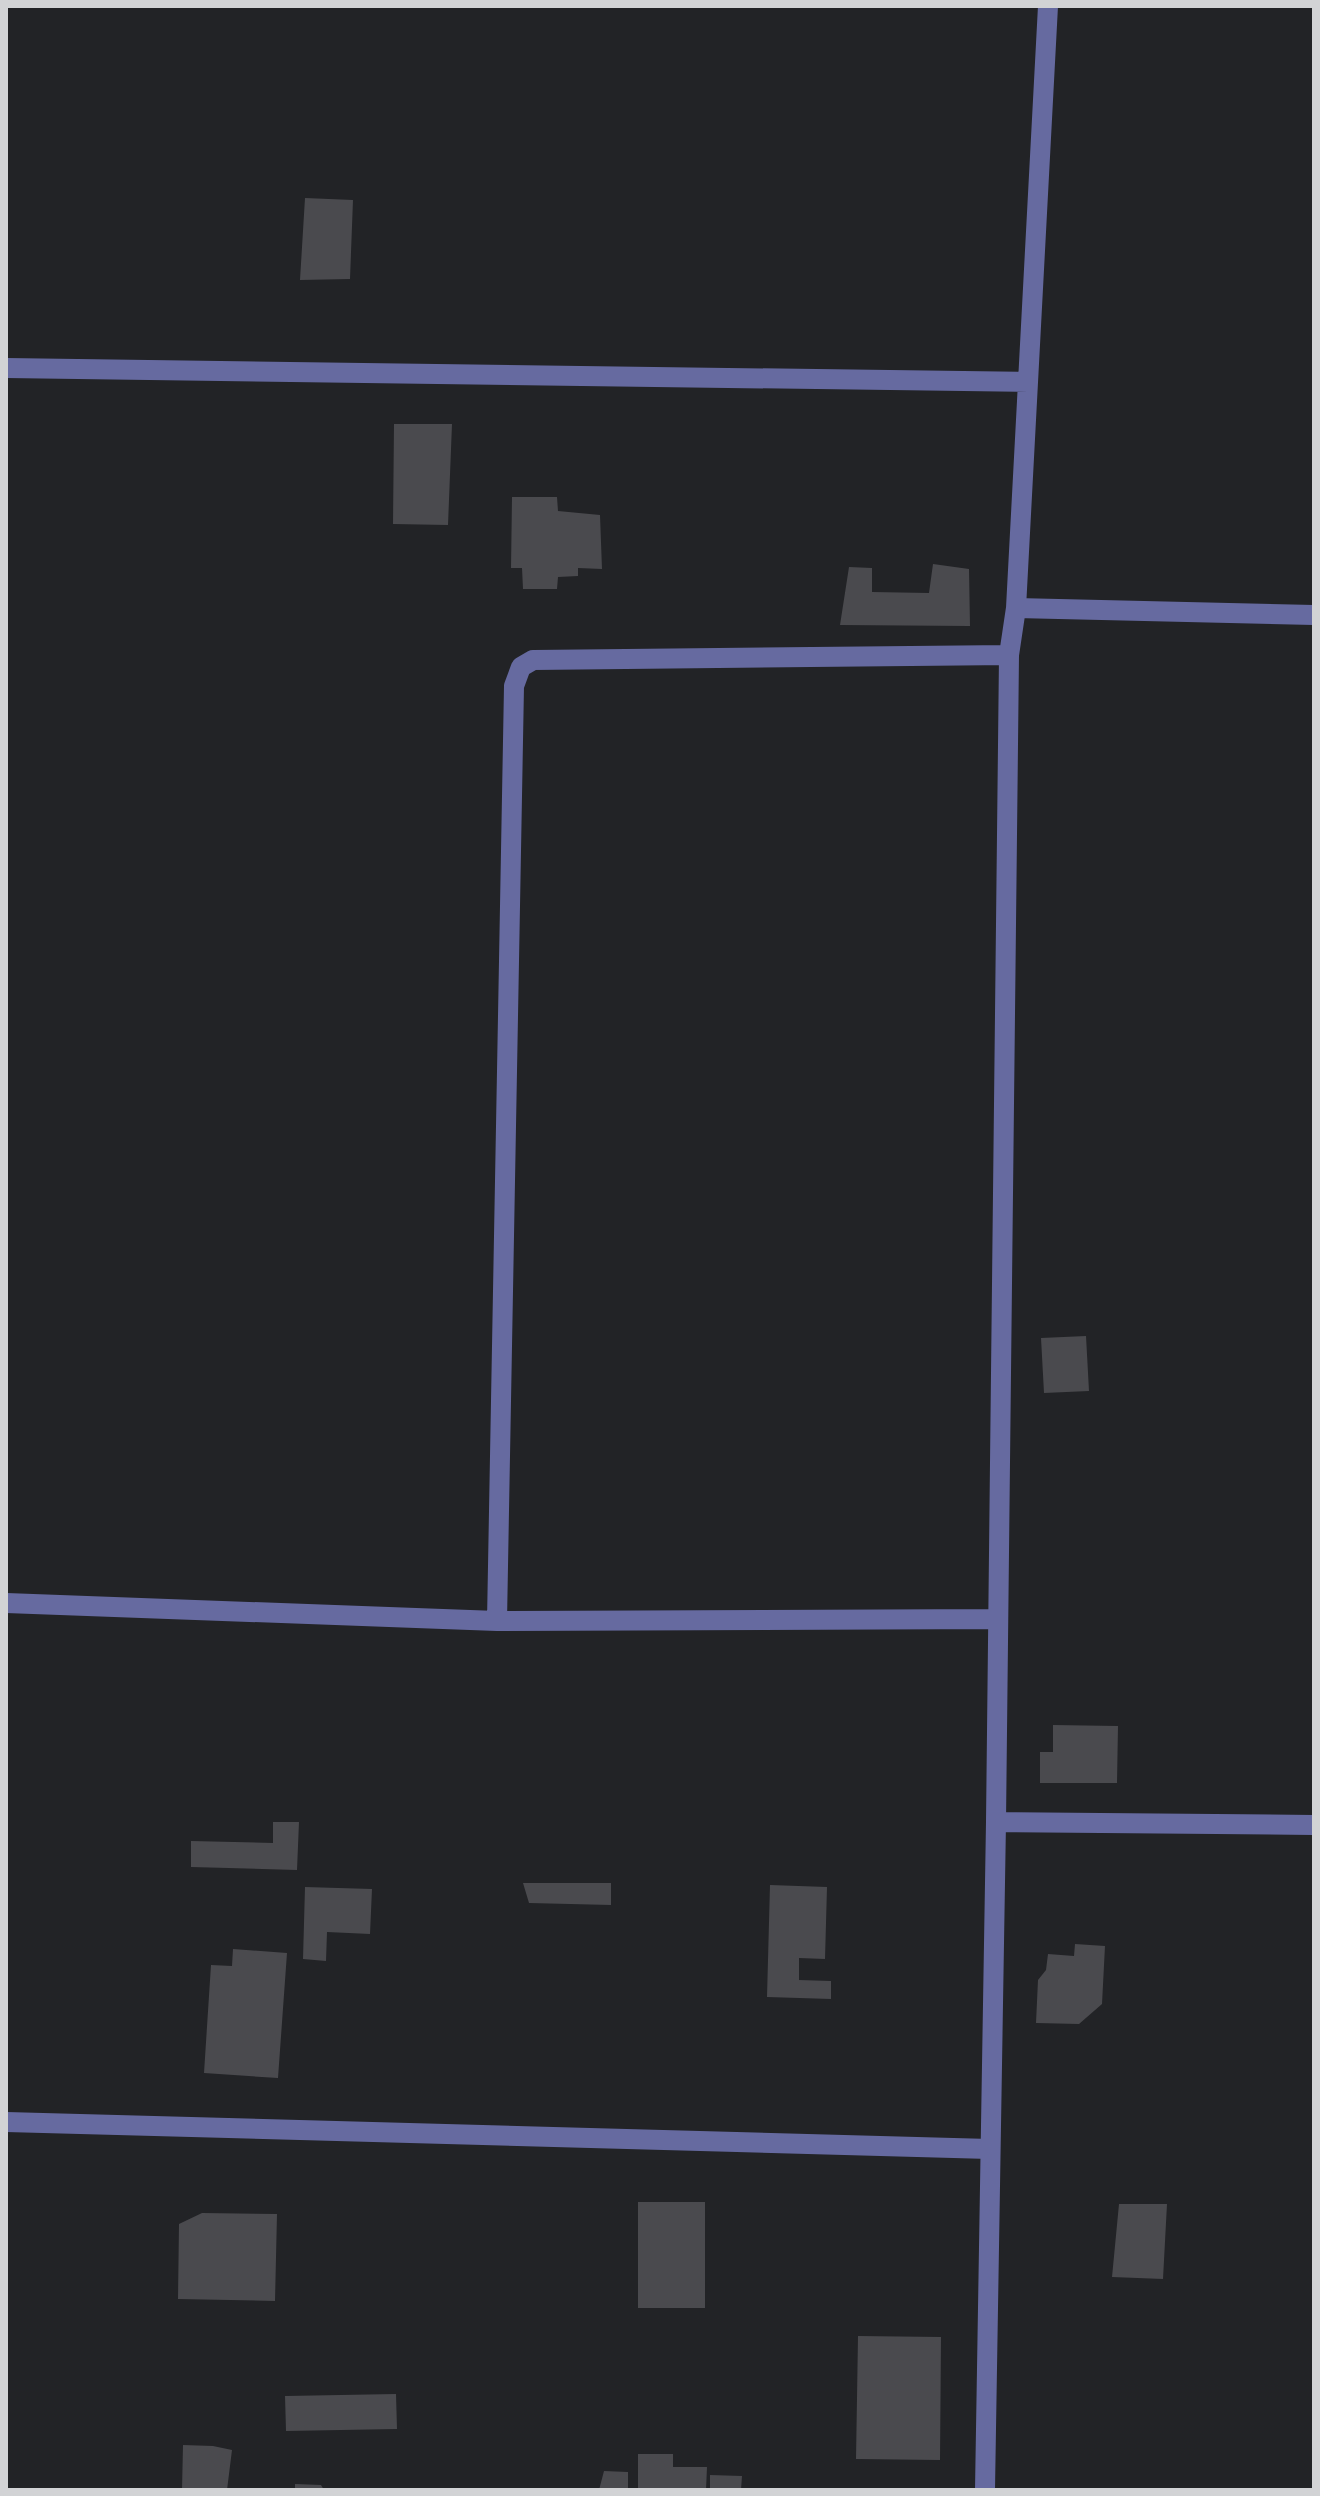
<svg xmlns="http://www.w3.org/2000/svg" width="1320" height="2496" font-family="'Space Grotesk',sans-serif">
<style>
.building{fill:#4a4a4e}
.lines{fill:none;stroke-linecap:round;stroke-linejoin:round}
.minor{stroke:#666aa0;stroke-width:20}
</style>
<rect width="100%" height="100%" fill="#222326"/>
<path class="building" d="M305 198 353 200 350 279 300 280Z
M394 424H452L448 525 393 524Z
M512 497H557L558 511 600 515 602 569 578 568V576L558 577 557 589H523L522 568H511Z
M933 564 969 569 970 626 840 625 849 567 872 568V592L929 593Z
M1086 1336 1089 1391 1044 1393 1041 1338Z
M1053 1725 1118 1726 1117 1783H1040V1752H1053Z
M273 1822H299L297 1870 191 1867V1841L273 1843Z
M523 1883H611V1905L529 1903Z
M770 1885 827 1887 825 1959 799 1958V1980L831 1981V1999L767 1997Z
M305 1887 372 1889 370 1934 327 1932 326 1961 303 1959Z
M1075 1944 1105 1946 1102 2004 1079 2024 1036 2023 1038 1980 1046 1970 1048 1954 1074 1956Z
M233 1949 287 1953 278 2078 204 2073 211 1965 232 1966Z
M638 2202H705V2308H638Z
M1119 2204H1167L1163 2279 1112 2277Z
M202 2213 277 2214 275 2301 178 2299 179 2224Z
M858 2336 941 2337 940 2460 856 2459Z
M396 2394 397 2429 286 2431 285 2396Z
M183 2445 213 2446 232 2450 227 2490H182Z
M638 2454H673V2467H707L706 2490H638Z
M604 2471 628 2472V2490H599Z
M710 2475 742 2476 741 2490H710Z
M295 2484 321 2485 324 2490H295Z"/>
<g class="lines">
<path class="minor" d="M6 368 1028 382
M1016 608 1314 615
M6 1603 497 1621 998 1619
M497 1621 514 686 521 667 533 660 1009 655
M996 1822 1314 1825
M6 2122 990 2149
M985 2490 996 1822 1009 655 1016 608 1048 6"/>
</g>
<rect width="1320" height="2496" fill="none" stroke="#d2d3d5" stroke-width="16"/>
</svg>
